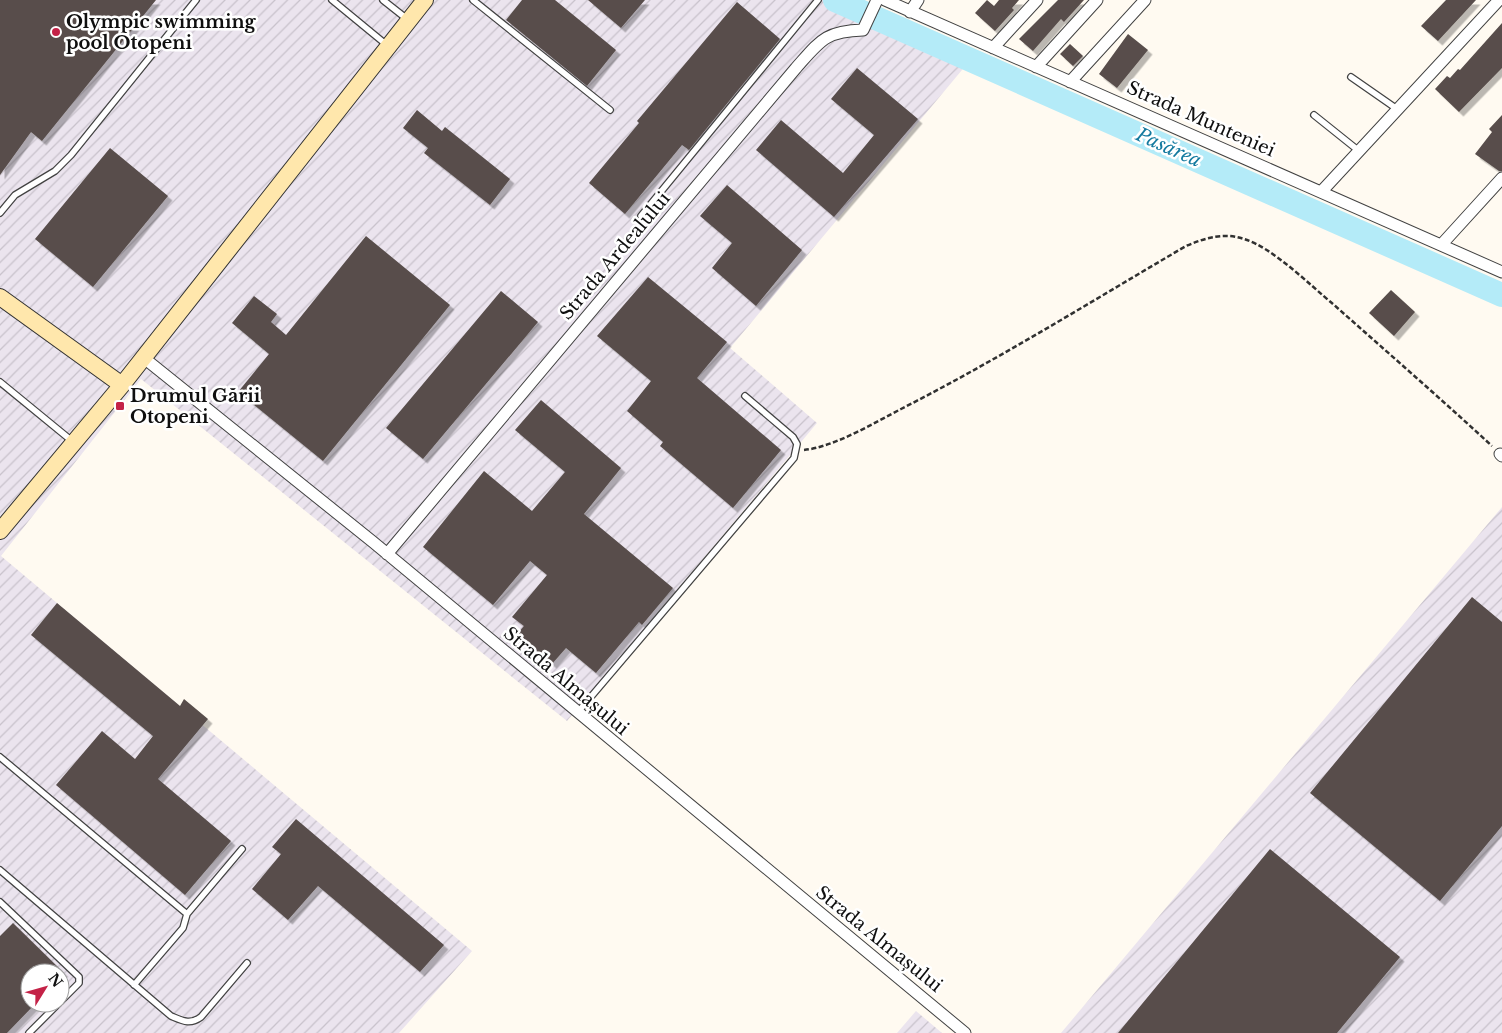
<svg xmlns="http://www.w3.org/2000/svg" width="1502" height="1033" font-family="'Libre Baskerville',serif">
<style>
.industrial{fill:url(#industrial-furrows);fill-rule:evenodd}
.lines{fill:none;stroke-linecap:round;stroke-linejoin:round}
.river{stroke:#b4ebf8;stroke-width:24}
.building{fill:#584e4b;filter:url(#shadow)}
.lane-casing{stroke:#424242;stroke-width:8}
.street-casing{stroke:#424242;stroke-width:13}
.secondary-casing{stroke:#313131;stroke-width:18}
.path{stroke:#313131;stroke-width:2.5;stroke-dasharray:5 2.5;stroke-linecap:butt}
.lane{stroke:#fff;stroke-width:5.5}
.street{stroke:#fff;stroke-width:11}
.secondary{stroke:#ffe7ac;stroke-width:16}
.poi-dot{fill:#c42247;stroke:#fff;stroke-width:2}
.labels{text-anchor:middle;stroke-width:5;stroke-linejoin:round;paint-order:stroke}
.poi-label{font-size:18px;font-weight:bold;fill:#0f0f0f;stroke:#fff;text-anchor:start}
.street-label{font-size:18px;fill:#0f0f0f;stroke:#fff}
.water-label{font-size:19px;font-style:italic;fill:#147a9f;stroke:#fff}
</style>
<defs>
<pattern id="industrial-furrows" width="10" height="10" patternUnits="userSpaceOnUse" patternTransform="scale(1.25)"><rect width="10" height="10" fill="#ebe4ee"/><path d="M-1 1l2-2M0 10L10 0M9 11l2-2" fill="none" stroke="#c8c2cb"/></pattern>
<filter id="shadow"><feDropShadow dx="4.5" dy="4.5" stdDeviation="0" flood-color="#0004"/></filter>
</defs>
<rect width="100%" height="100%" fill="#fffaf1"/>
<path class="industrial" d="M0 0H860L977 52 730 348 817 423 567 721 141 379 1 556 472 951 399 1033H0ZM30 973H60V1003H30Z
M1502 507V1033H1061Z
M916 1011 942 1033H897Z"/>
<g class="lines">
<path class="river" d="M835 0 1502 295"/>
</g>
<path class="building" d="M0 0H156L42 141 31 132 0 175Z
M522 0H555L616 50 587 86 506 20Z
M588 0H645L621 28Z
M987 0 994 6 999 0H1019L1012 8 1014 10 995 31 975 13Z
M1058 0H1084L1064 22 1061 19 1033 51 1019 39Z
M1446 0H1476L1438 41 1421 26Z
M737 2 780 39 689 150 682 145 625 214 589 183 639 123 637 121Z
M1502 23V68L1459 112 1435 89 1447 76 1450 78 1458 69 1460 70Z
M1128 34 1148 50 1117 88 1099 74Z
M1070 44 1083 56 1073 66 1060 54Z
M857 68 918 119 834 217 756 150 781 120 843 173 874 135 831 99Z
M417 110 442 131 445 127 510 179 490 205 424 153 428 148 403 128Z
M1502 115V171H1499L1475 154 1492 132 1489 129Z
M110 148 168 196 93 287 35 239Z
M727 185 802 250 756 306 712 268 732 243 700 216Z
M366 236 450 305 323 461 238 392 269 354 232 323 254 296 277 314 271 322 286 335Z
M648 277 727 342 697 378 781 450 733 508 660 446 663 442 627 411 651 381 597 336Z
M1391 290 1415 312 1394 336 1369 313Z
M501 291 538 322 423 459 386 428Z
M541 400 621 468 584 514 673 588 642 625 639 622 596 673 566 648 552 664 517 634 524 626 512 617 547 575 530 561 493 605 423 547 484 471 532 511 565 472 515 430Z
M1472 597 1502 622V826L1440 901 1310 793Z
M57 603 180 706 184 699 208 719 158 779 231 841 185 895 56 785 102 731 135 759 153 736 31 635Z
M296 819 444 945 420 972 318 886 288 920 252 889 281 854 272 847Z
M1270 849 1400 957 1337 1033H1118Z
M13 923 64 973H30V1003H36L7 1033H0V936Z"/>
<g class="lines">
<g class="lane-casing">
<path id="lane" d="M332 0 388 46
M383 0 407 19
M473 0 610 110
M1351 77 1397 109
M1314 115 1359 151
M0 213 15 195 55 171 71 155 196 0
M641 216 818 0
M0 382 72 441
M578 712 794 458 797 444 793 437 745 396
M0 757 187 914
M0 870 171 1016C183 1021 190 1025 201 1017L247 963
M0 902 79 977V983L60 1002
M134 985 183 928 187 914 242 849
M29 1033 59 1003"/>
</g>
<g class="street-casing">
<path id="street" d="M885 0 1502 272
M910 12 918 0
M993 48 1037 0
M1036 67 1097 0
M1070 82 1145 0
M1321 192 1499 0
M1442 244 1502 178
M144 358 373 542 965 1033
M1500 454 1502 456
M387 554 796 68C820 41 825 31 863 30L877 0"/>
</g>
<g class="secondary-casing">
<path id="secondary" d="M0 297 122 385
M0 531 122 385 425 0"/>
</g>
<path class="path" d="M804 450C834 447 874 423 901 409 999 359 1092 301 1186 246 1205 238 1224 232 1244 239 1272 247 1310 285 1333 304 1386 351 1440 398 1492 446"/>
<use href="#lane" class="lane"/>
<use href="#street" class="street"/>
<use href="#secondary" class="secondary"/>
</g>
<g class="poi-dot">
<circle cx="56" cy="32" r="5"/>
<rect x="115" y="401" width="10" height="10" rx="2.5"/>
</g>
<g class="labels">
<g class="poi-label">
<text x="66" y="28">Olympic swimming<tspan x="66" dy="21">pool Otopeni</tspan></text>
<text x="130" y="402">Drumul Gării<tspan x="130" dy="21">Otopeni</tspan></text>
</g>
<g class="street-label">
<text transform="translate(1201 119) rotate(24)" y="6">Strada Munteniei</text>
<text transform="translate(615 256) rotate(-50)" y="6">Strada Ardealului</text>
<text transform="translate(566 681) rotate(40)" y="6">Strada Almașului</text>
<text transform="translate(879 939) rotate(39)" y="6">Strada Almașului</text>
</g>
<g class="water-label">
<text transform="translate(1169 147) rotate(24)" y="7">Pasărea</text>
</g>
</g>
<g transform="translate(45 988) rotate(53)"><circle r="24" fill="#ffffff" stroke="#9f9f9f"/>
<path d="M0-4L9 19L0 12L-9 19Z" fill="#c42247"/>
<text y="-8" font-size="14" font-weight="bold" text-anchor="middle" fill="#0f0f0f">N</text>
</g>
</svg>
